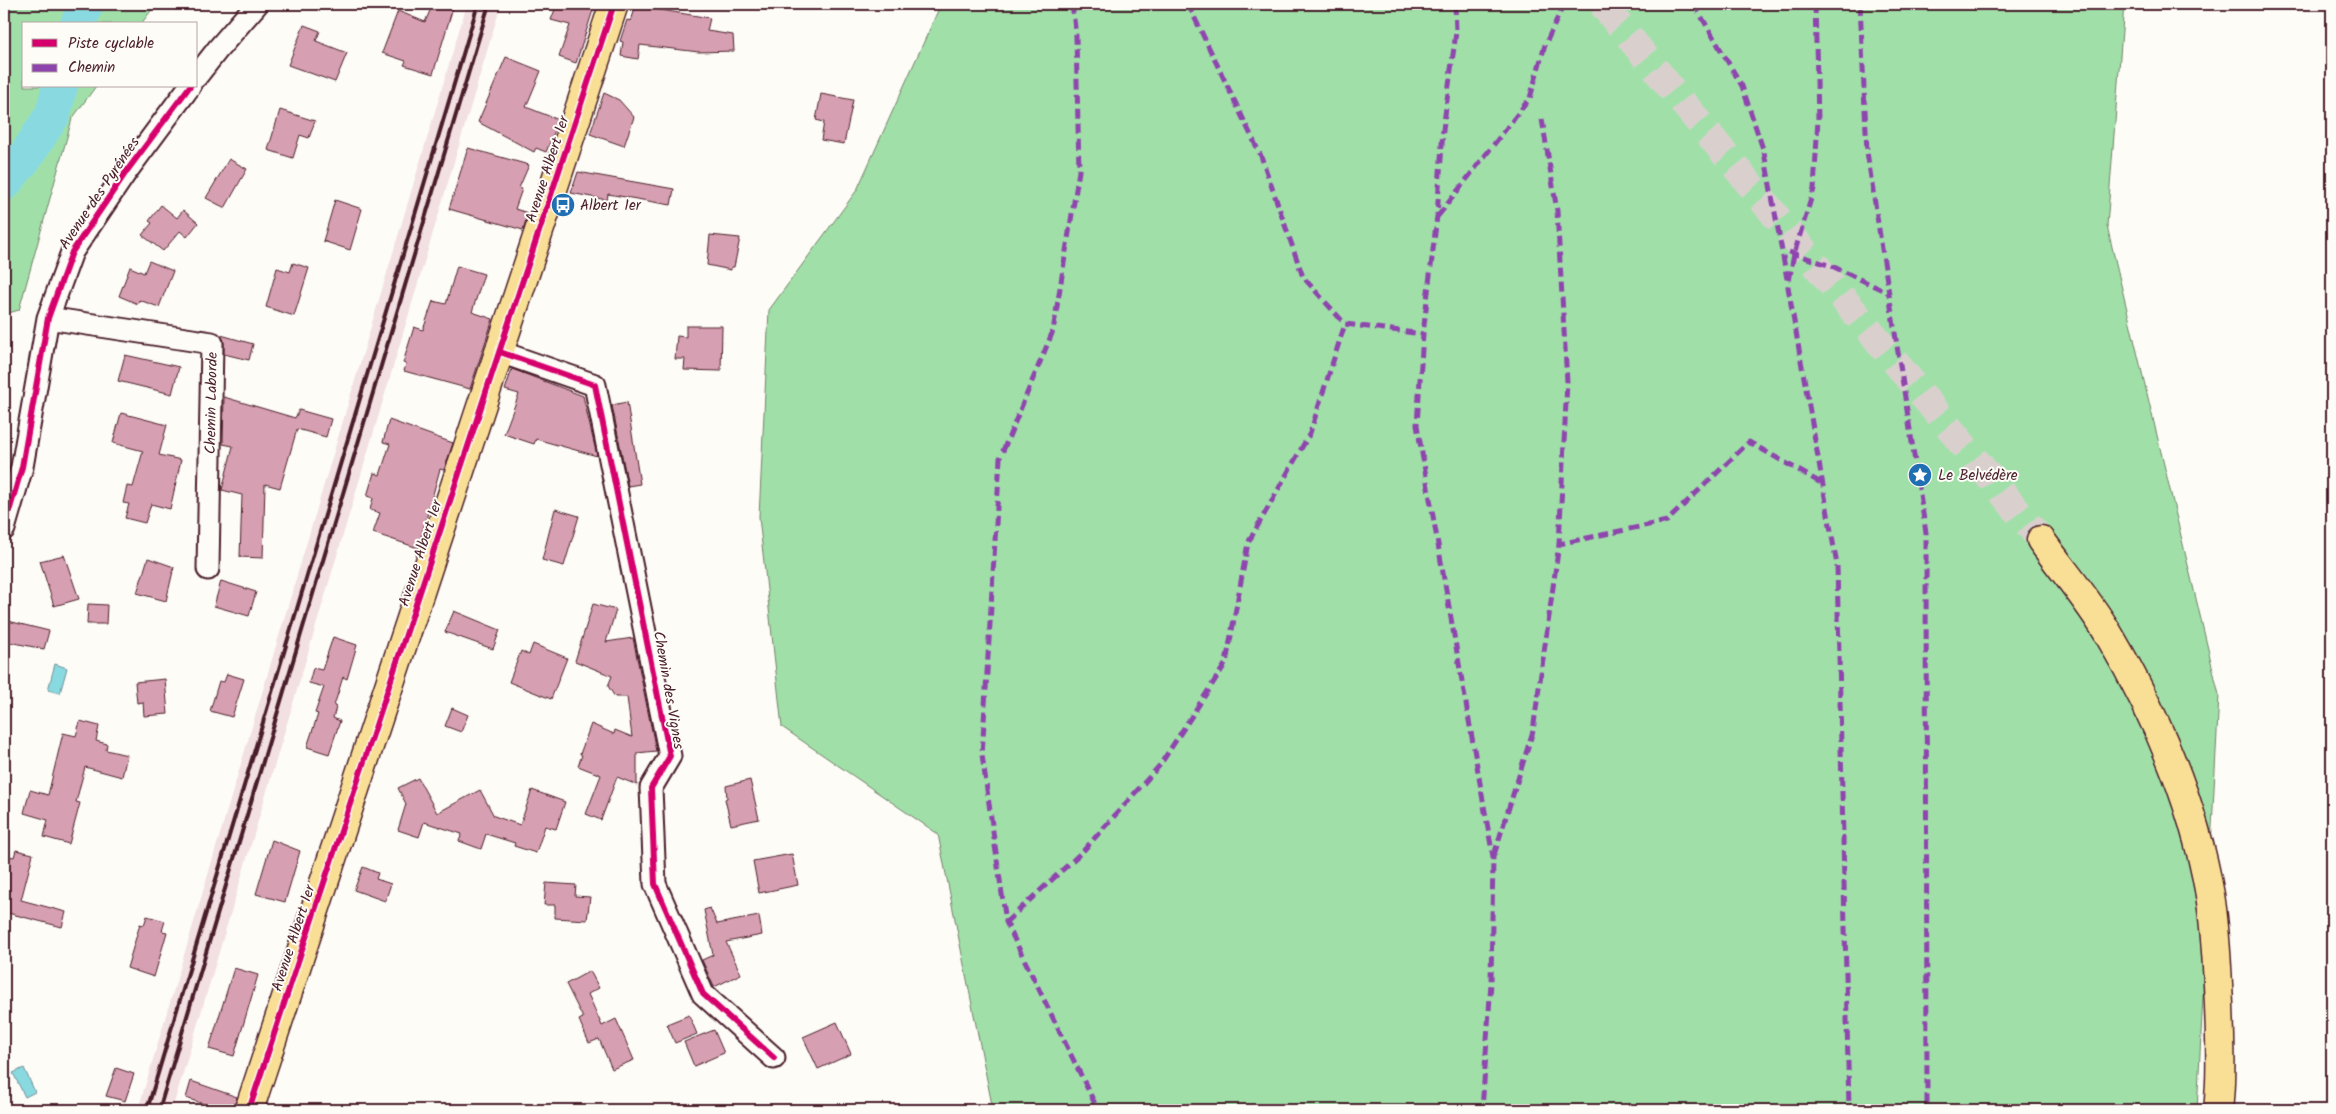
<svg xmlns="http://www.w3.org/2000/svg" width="2336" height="1114" font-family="Kalam,sans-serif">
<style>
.built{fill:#f2e0e2}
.green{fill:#a0e0a8;stroke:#75806a}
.water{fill:#89dae0;stroke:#708f98}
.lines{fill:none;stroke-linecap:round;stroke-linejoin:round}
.river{stroke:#89dae0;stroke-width:36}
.building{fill:#d7a0b2;stroke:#4a1f2b}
.major-tunnel{stroke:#d9d0ce;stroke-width:28;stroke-dasharray:28 14;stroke-linecap:butt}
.minor-casing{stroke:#4a1f2b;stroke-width:25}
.major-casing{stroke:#4a1f2b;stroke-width:31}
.minor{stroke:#fdfcf7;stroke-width:21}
.major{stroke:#f9df96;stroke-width:28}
.rail{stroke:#4a1f2b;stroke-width:4}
.quiet{stroke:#8e44ad;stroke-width:5;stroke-dasharray:10 5;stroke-linecap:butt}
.cycleway-casing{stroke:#fdfcf7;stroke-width:9}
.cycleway{stroke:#d6006c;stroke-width:6}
.labels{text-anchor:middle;stroke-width:4;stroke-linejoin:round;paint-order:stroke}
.street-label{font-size:15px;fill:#4a1f2b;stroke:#fdfcf7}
.poi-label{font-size:15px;fill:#4a1f2b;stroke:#fdfcf7;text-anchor:start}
</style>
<rect width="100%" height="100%" fill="#fdfcf7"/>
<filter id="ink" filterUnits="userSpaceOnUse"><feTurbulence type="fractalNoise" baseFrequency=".02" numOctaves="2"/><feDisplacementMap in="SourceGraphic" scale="10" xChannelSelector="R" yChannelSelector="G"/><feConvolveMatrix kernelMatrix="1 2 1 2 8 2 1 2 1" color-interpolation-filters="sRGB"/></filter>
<g filter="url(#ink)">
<path class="built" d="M467 4H501L172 1110H138Z"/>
<path class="green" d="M4 4H156L141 24H24V86H96L72 119 19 310 5 314Z
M941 4H2124L2107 226 2219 695 2197 1110H993L938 834 782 727 759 517 769 310 857 190Z"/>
<path class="water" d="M55 664 67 668 60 693 48 690Z
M24 1068 35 1092 25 1097 13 1073Z"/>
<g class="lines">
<path class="river" d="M78 24 86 4
M4 183 26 156 53 114 60 86"/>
</g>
<path class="building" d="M433 4H454L433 74 404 65 406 61 382 53 398 11 425 22Z
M557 4H595L576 63 559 57 570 25 551 20Z
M636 6 710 18 707 31 733 35 734 51 699 52 640 45 638 59 621 56 623 42 620 41 627 20 631 21Z
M304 25 320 31 316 41 347 53 335 82 288 65Z
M506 57 541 71 526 107 559 120 546 152 536 148 534 152 478 122Z
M604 93 619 100 634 117 624 146 590 134Z
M821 94 853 100 844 144 821 140 824 122 816 120Z
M280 110 315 121 309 138 300 135 293 158 268 150Z
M468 148 529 165 519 188 522 189 515 209 528 213 523 230 449 209Z
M229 159 247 169 225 208 206 198Z
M578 172 674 189 671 205 608 194 607 200 571 193Z
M335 200 362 209 350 250 323 241Z
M161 205 177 218 183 210 198 223 187 237 180 231 163 251 142 235 152 223 149 221Z
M710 235 740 238 734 267H731V270L707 265Z
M149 261 173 271 159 307 139 300 138 304 119 296 130 267 144 273Z
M293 263 309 268 294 316 266 307 277 268 290 272Z
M457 266 484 274 472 312 493 319 470 389 404 371 406 364 403 363 414 327 423 330 433 301 446 304Z
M686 326H722L721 371 684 370 685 359H675L677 336 686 337Z
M221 335 253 344 249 360 224 354V343Z
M125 355 179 367 172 394 118 381Z
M512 369 583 396 597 456 536 439 534 444 504 434 519 394 505 390Z
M224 397 295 418 299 410 331 419 326 437 297 429 280 488 265 484 263 558 240 557 242 495 222 490 233 446 223 444Z
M627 402 640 484 628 486 612 405Z
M121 413 167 425 159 455 181 460 170 509 151 504 145 523 125 518 129 504 123 503 127 486 133 487 143 451 113 443Z
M389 420 453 443 444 470 440 469 418 548 373 533 380 513 370 510 373 498 367 496 374 473 380 475 390 444 383 442Z
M555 509 579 516 564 566 542 560Z
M64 555 79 599 54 606 40 561Z
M148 558 174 567 166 601 137 593Z
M221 581 256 592 249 616 214 606Z
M88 604 107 605 106 624H87Z
M593 604 616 610 606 642 633 638 656 751 637 753V785L617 777 601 820 586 814 601 775 578 766 582 755 580 754 591 724 614 734 615 730 632 737 627 697H615L608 686 612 676 575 661Z
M454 611 500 630 493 649 445 632Z
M4 620 49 631 44 649 4 641Z
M333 637 357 645 347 679 343 677 334 706 336 707 333 718 340 721 329 754 307 747 318 714 315 713 324 687 309 683 313 668 322 670Z
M533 644 567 658 551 699 509 682 521 651 529 655Z
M227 674 244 679 232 717 210 711 219 681 224 682Z
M165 679 168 714 144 716 143 702 137 703 135 682Z
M452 708 468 715 461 732 445 726Z
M80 721 99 726 96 741 107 744 106 750 127 755 122 777 85 767 76 802 80 803 69 844 44 837 48 820 24 813 30 790 48 795 63 733 76 736Z
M418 778 437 813 480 790 494 816 520 825 532 790 565 802 556 829 545 826 536 853 514 846 515 843 486 834 481 849 459 841 462 834 424 822 419 837 398 830 406 804 398 788Z
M750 780 759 819 731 825 725 799 727 798 726 786Z
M272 840 300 851 285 902 256 894Z
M16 850 33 854 21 900 66 912 62 927 4 912V880L9 856 14 857Z
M792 854 798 885 759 893 753 861Z
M363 867 378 873 376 879 391 884 385 901 354 890Z
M546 883 576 885 575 896 590 897 587 920 555 918V905H544Z
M710 908 717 924 759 916 762 935 726 942 741 974 714 987 702 960 713 955 704 910Z
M147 916 165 921 162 931 167 932 154 977 127 968 140 924 144 925Z
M234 968 258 975 234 1056 209 1049Z
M590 971 599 988 588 994 602 1026 616 1019 634 1060 612 1069 599 1039 589 1043 579 1020 583 1018 566 984Z
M689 1015 697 1034 675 1043 667 1024Z
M837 1022 851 1054 818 1069 803 1037Z
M714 1030 724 1053 694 1066 684 1042Z
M116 1068 134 1074 125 1101 106 1096Z
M191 1081 237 1097 233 1110H221L186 1098Z"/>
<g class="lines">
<path class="major-tunnel" d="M1602 4 2041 540"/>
<g class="minor-casing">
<path id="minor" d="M196 77 218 49 257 4
M48 318 212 343 208 569
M500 352 595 385 670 756 651 788 655 884 703 994 774 1058
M4 529 22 467 48 318 72 252 126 172 190 86"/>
</g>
<g class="major-casing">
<path id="major" d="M2041 540C2063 571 2090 602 2109 635 2156 715 2194 803 2210 895 2216 931 2217 968 2219 1004 2220 1039 2222 1075 2218 1110
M249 1110 614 4"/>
</g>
<use href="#minor" class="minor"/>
<use href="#major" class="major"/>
<path class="rail" d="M147 1110 478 4
M159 1110 489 4"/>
<path class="quiet" d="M1072 4 1076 36 1079 171 1053 331 1000 458 982 755 1006 922 1098 1110
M1188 4 1261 156 1303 277 1345 324 1423 334
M1455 4 1456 32 1443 130 1437 216 1423 334 1417 425 1493 857 1491 983 1482 1110
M1694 4 1742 86 1764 152 1787 279
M1815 4 1818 119 1814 189 1794 254 1788 287 1837 565 1849 1110
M1860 4 1867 152 1926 533 1927 1110
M1542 119 1557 211 1567 382 1559 544
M1438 216 1530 98 1545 45 1564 4
M1789 252 1834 267 1889 293
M1494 855 1533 731 1559 544 1667 521 1749 442 1821 483
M1006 922 1083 851 1160 765 1226 663 1248 543 1310 433 1345 324"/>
<g class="cycleway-casing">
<path id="cycleway" d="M500 352 595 385 670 756 651 788 655 884 703 994 774 1058
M4 529 22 467 48 318 72 252 126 172 190 86
M249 1110 614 4"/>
</g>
<use href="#cycleway" class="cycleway"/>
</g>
</g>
<defs>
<g id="bus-disc" transform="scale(1.25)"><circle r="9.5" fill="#1f6fb2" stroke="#fdfcf7"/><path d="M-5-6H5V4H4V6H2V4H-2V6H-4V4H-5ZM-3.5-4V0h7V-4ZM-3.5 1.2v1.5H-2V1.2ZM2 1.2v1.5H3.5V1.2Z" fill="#fff"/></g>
<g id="sight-disc" transform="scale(1.25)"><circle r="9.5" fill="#1f6fb2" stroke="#fdfcf7"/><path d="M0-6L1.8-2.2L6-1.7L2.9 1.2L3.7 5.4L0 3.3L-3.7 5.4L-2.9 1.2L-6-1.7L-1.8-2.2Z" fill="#fff"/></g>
</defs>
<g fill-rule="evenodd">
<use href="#bus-disc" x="563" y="205"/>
<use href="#sight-disc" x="1920" y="475"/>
</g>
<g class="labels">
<g class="street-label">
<text transform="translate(547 169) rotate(-72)" y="5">Avenue Albert 1er</text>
<text transform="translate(99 193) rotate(-56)" y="5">Avenue des Pyrénées</text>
<text transform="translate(211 403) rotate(-89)" y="5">Chemin Laborde</text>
<text transform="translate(420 553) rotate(-72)" y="5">Avenue Albert 1er</text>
<text transform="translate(669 690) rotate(80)" y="5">Chemin des Vignes</text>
<text transform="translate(293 938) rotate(-72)" y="5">Avenue Albert 1er</text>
</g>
<g class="poi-label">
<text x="580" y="210">Albert 1er</text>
<text x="1938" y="480">Le Belvédère</text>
</g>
</g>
<rect width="2336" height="1114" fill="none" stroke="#fdfcf7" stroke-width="20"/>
<rect x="10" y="10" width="2316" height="1094" fill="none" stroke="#4a1f2b" stroke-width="2" filter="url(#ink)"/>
<rect x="22" y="22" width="175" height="65" fill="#fdfcf7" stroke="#b5a4a5"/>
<rect x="32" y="39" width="25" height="8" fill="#d6006c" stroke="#b5a4a5"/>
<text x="68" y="48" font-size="15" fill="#4a1f2b">Piste cyclable</text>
<rect x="32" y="64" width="25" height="8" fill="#8e44ad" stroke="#b5a4a5"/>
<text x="68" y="72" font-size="15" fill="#4a1f2b">Chemin</text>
</svg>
